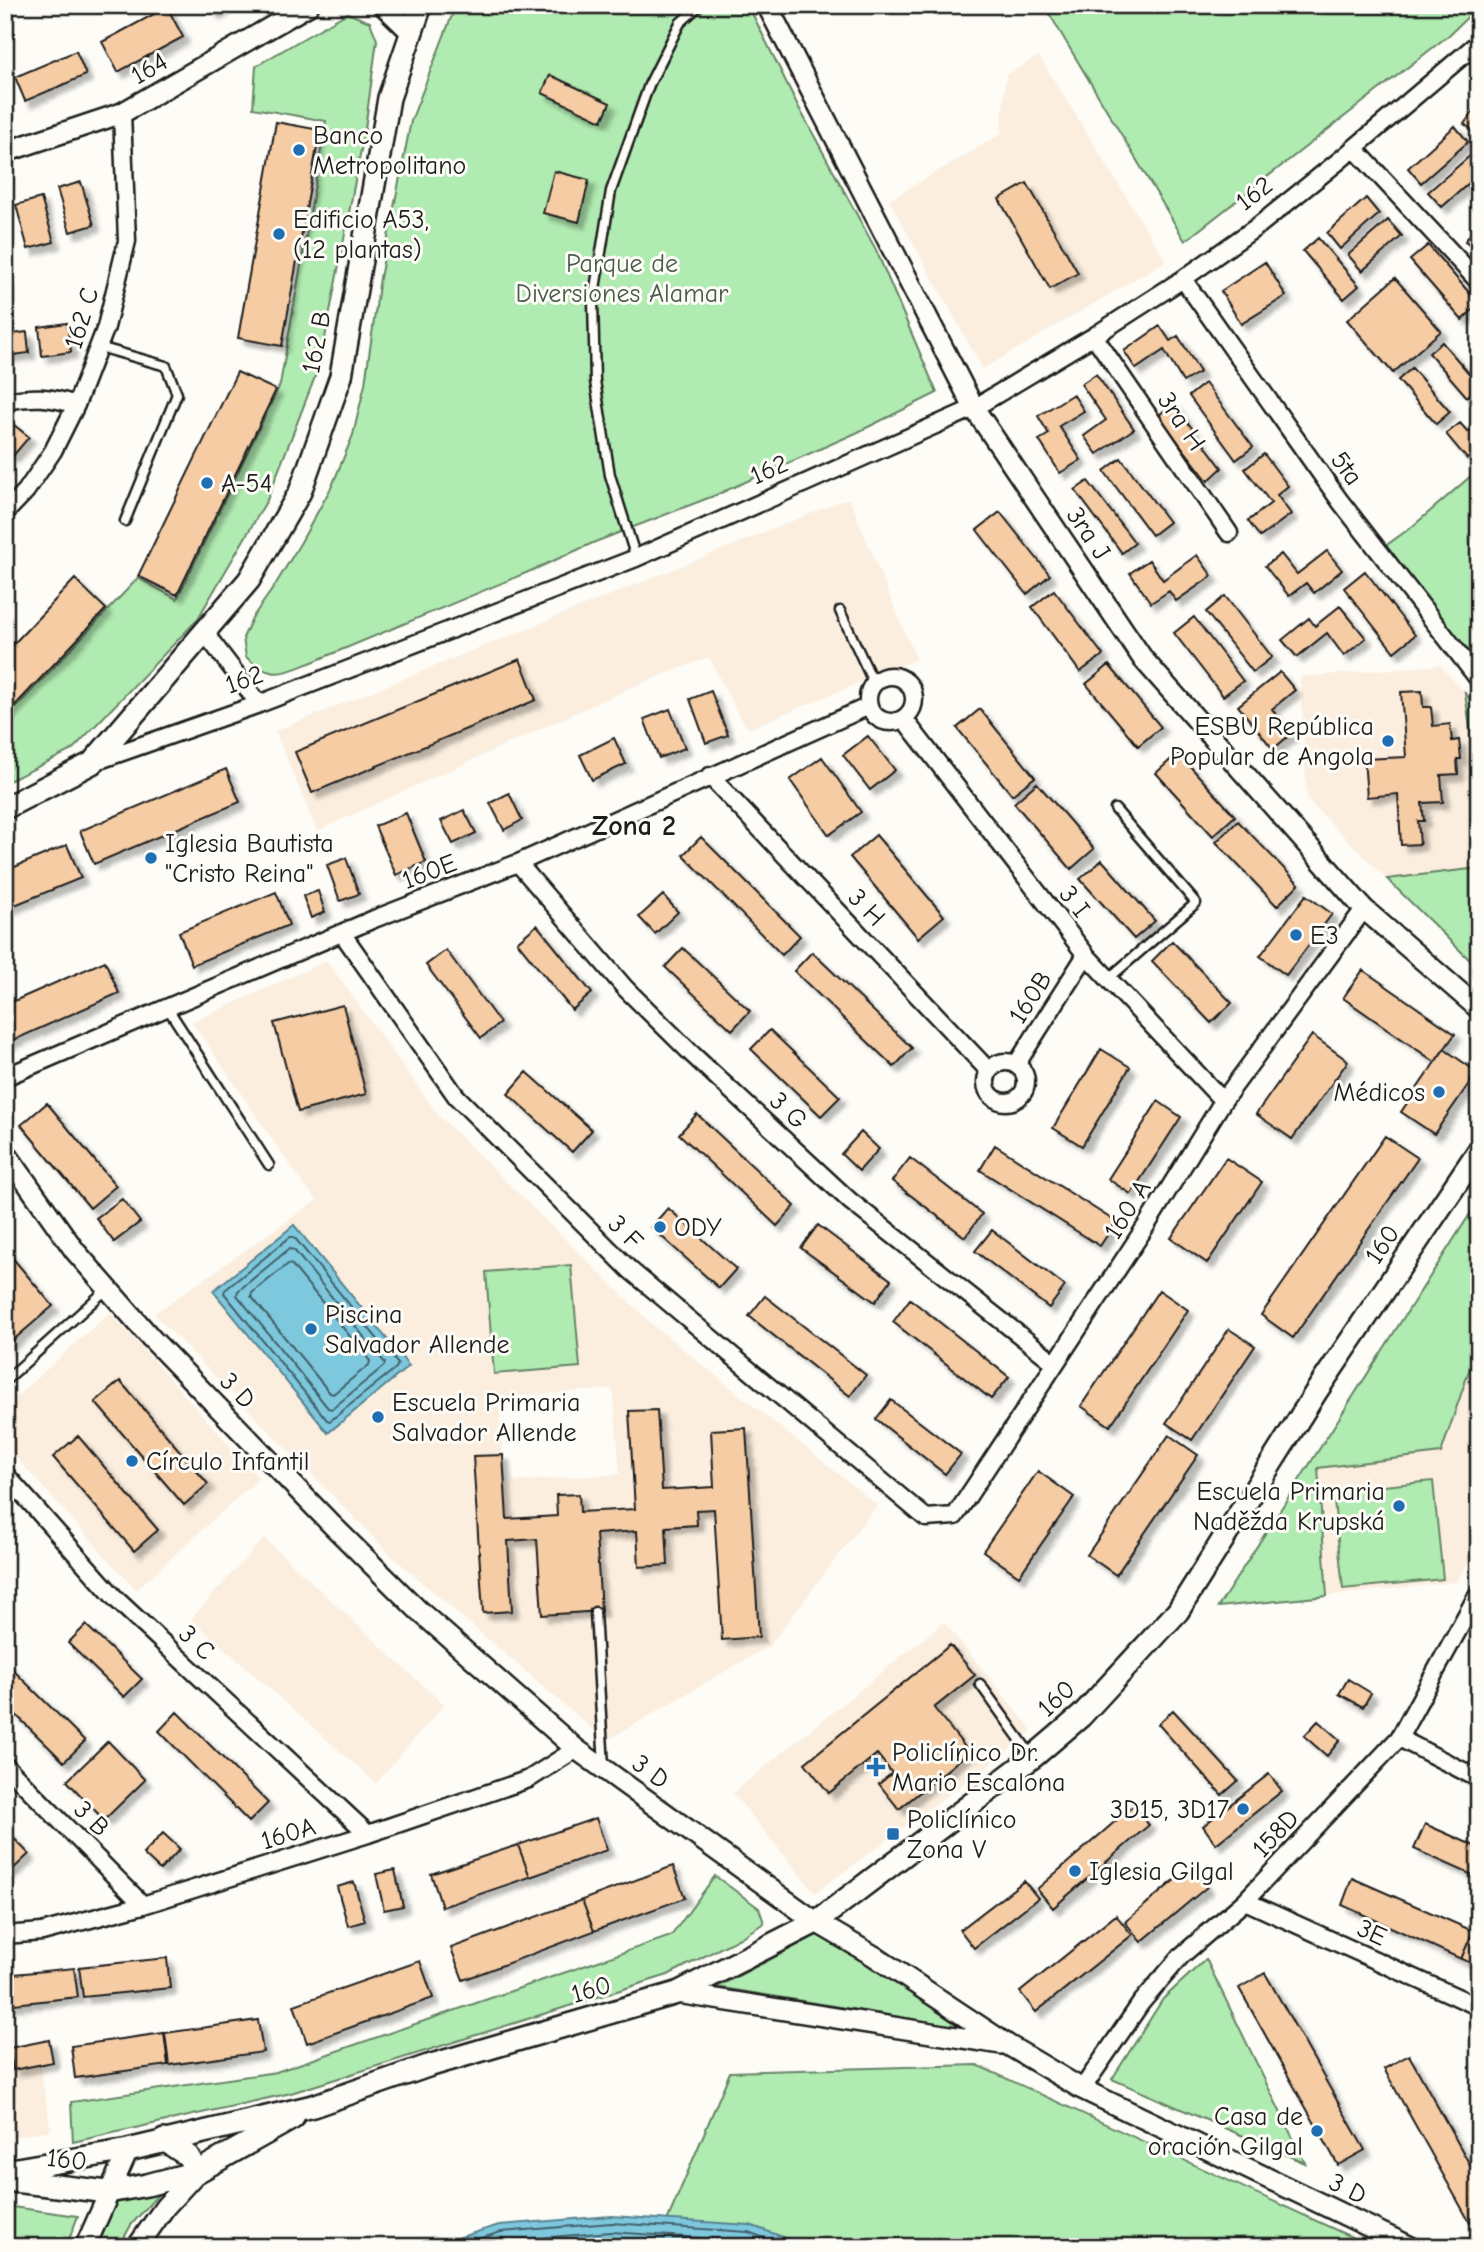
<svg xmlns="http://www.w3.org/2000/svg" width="1484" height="2252" font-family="'Comic Neue',sans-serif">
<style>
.built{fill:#fbeede;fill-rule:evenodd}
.green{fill:#b0ebb1;stroke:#668466;stroke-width:2}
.water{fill:#7ec8de;stroke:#578390;stroke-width:2}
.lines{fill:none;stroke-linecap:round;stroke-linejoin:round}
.shore{stroke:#43616a;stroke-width:2}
.building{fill:#f5cca4;stroke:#1c1c1c;stroke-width:2;filter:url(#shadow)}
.service-casing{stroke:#1c1c1c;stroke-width:13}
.minor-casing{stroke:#1c1c1c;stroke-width:21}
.tertiary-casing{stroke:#1c1c1c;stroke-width:24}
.secondary-casing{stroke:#1c1c1c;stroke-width:26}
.service{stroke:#fdfcf7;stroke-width:8}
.minor{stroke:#fdfcf7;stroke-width:16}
.tertiary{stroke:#fdfcf7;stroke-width:19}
.secondary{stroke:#fdfcf7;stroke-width:21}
.poi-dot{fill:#1f6fb2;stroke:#fdfcf7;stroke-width:2.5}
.labels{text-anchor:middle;stroke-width:6;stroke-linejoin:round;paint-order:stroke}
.street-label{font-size:26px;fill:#1c1c1c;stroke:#fdfcf7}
.poi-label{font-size:26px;fill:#1c1c1c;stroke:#fdfcf7;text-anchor:start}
.park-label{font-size:26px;fill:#485a49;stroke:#fdfcf7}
.neighbourhood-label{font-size:28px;font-weight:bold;fill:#1c1c1c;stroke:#fdfcf7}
</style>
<defs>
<filter id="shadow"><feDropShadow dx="6" dy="6" stdDeviation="2" flood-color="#0004"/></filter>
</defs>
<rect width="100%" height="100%" fill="#fdfcf7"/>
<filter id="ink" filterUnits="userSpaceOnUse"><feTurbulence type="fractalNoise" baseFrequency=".0143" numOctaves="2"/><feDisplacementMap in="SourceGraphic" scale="14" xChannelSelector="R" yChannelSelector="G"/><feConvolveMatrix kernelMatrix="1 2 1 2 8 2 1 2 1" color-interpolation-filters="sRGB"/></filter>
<g filter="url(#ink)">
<path class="built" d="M1039 56 1166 261 983 369 889 200 1001 134 1006 75Z
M849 498 916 659 748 729 736 710 709 657 632 687 317 831 275 731Z
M1440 665 1465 693 1479 790V868L1387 879 1307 800 1300 677Z
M327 961 439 1116 653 1325 877 1505 770 1645 606 1741 395 1559 154 1314 317 1200 303 1184 192 1022ZM613 1389 620 1474 504 1482 499 1397Z
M110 1312 259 1478 136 1590 5 1445V1407Z
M1479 1341V1544L1456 1582 1327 1596 1317 1468 1441 1453Z
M264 1538 444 1705 376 1783 191 1619Z
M944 1622 1032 1730 1021 1741 815 1893 733 1793Z
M40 2065 51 2130 5 2138V2071Z"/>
<path class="green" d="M456 5H748L798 106 876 250 937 393 856 433 716 495 595 542 533 570 310 663C280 674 272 680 246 657L243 638 252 618 274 587 301 542 332 486 353 435 365 384 380 278 411 121Z
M1055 5H1479V6L1449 35 1185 241 1050 15Z
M347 13 370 22 377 40 365 129 320 364 267 500 197 620 72 750 5 783V719L138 578 177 599 280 385 326 121 253 108 256 66Z
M1479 469V670L1377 552 1413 526Z
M1465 693 1479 710V790Z
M1479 868V969L1387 879Z
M1479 1200V1341L1441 1453 1318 1468 1327 1596 1218 1607Z
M571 1265 580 1367 494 1374 486 1272Z
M1433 1481 1443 1579 1343 1589 1333 1491Z
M715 1876 759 1908 764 1923 740 1938 668 1975 291 2093 73 2142 71 2102 276 2072 671 1936Z
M821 1933 961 2027 717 1987Z
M1206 1959 1305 2163 1112 2079 1163 1999Z
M977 2065 1373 2247H656L730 2072Z
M163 2189 131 2225 119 2247H97L116 2203Z
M5 2206 78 2216 66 2247H5Z"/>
<path class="water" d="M294 1225 409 1366 328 1433 213 1291Z
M611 2216 750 2225 811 2247H429L499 2225Z"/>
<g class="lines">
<path class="shore" d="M294 1237 398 1364 396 1368 330 1421 327 1420 224 1293 225 1290 290 1237Z
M289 1249 294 1250 385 1363 384 1366 332 1409 328 1408 237 1295 238 1291Z
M288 1264 292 1265 370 1361 369 1365 333 1394 330 1393 251 1296 252 1293Z
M453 2247 501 2232 611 2223 748 2232 789 2247
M482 2247 503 2241 611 2232 746 2241 763 2247
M558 2247 611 2243 675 2247"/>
</g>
<path class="building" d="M208 5H228L215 14Z
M167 7 183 37 118 72 102 42Z
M76 51 86 75 25 101 15 77Z
M550 75 610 103 602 121 542 93Z
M1479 103V135L1464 124Z
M276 122 320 130 282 346 238 338Z
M1455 126 1468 142 1421 183 1408 168Z
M1479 148V174L1442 207 1428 192Z
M554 171 589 180 579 222 543 213Z
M81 182 94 225 70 232 57 189Z
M1027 183 1078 273 1050 289 999 199Z
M41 198 54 242 28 249 16 205Z
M1366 198 1379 214 1340 249 1327 233Z
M1388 220 1402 236 1362 271 1348 255Z
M1479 223V251L1465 241Z
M1318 238 1359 286 1344 299 1303 251Z
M1428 245 1479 304 1462 320 1410 260Z
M1265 262 1286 296 1241 324 1221 291Z
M1395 278 1441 331 1393 373 1347 320Z
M67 323 71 352 42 356 39 327Z
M1160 326 1170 341 1178 336 1200 372 1183 382 1164 350 1136 369 1124 351Z
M27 332 29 353 5 356V335Z
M1442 342 1479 385 1467 397 1429 353Z
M1412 368 1450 412 1436 424 1398 380Z
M237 372 276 390 177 595 138 576Z
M1096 374 1134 429 1097 454 1084 436 1106 420 1081 384Z
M1205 383 1253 447 1236 460 1189 396Z
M1073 394 1084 411 1059 426 1081 460 1060 473 1039 440 1049 434 1038 416Z
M1173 403 1222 468 1208 481 1158 416Z
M9 421 29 437 12 457 5 451V426Z
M1460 423 1468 432 1479 423V450L1467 459 1446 434Z
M1264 454 1288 486 1277 495 1291 514 1260 537 1248 521 1271 503 1245 469Z
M1121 458 1169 522 1152 535 1104 471Z
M1088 481 1135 543 1122 553 1075 490Z
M1000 512 1050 575 1027 594 977 530Z
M1327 551 1342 570 1314 593 1306 583 1289 596 1265 566 1281 554 1297 574Z
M1197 555 1212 576 1176 601 1169 591 1151 603 1130 573 1149 560 1163 580Z
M1365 571 1415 635 1394 652 1344 588Z
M75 579 106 609 5 716V653Z
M1054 590 1103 655 1080 672 1032 607Z
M1225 596 1272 657 1253 672 1206 612Z
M1340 606 1366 638 1344 656 1327 633 1297 657 1282 640 1309 618 1315 626Z
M1194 617 1243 681 1223 696 1174 633Z
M520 659 536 700 312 793 295 752Z
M1109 665 1161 727 1138 746 1086 684Z
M1280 672 1295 690 1272 709 1291 734 1273 749 1238 706Z
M711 691 728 735 706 743 690 699Z
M1422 691 1423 707H1431L1433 726 1450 724 1452 741 1459 740 1461 759H1457L1458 774 1441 775 1443 802 1422 803 1424 821H1418L1420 844 1401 845 1398 794 1367 797 1364 759 1406 757 1401 692Z
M670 709 685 748 659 758 644 719Z
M980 709 1035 777 1012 795 957 728Z
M868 736 895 770 870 790 843 755Z
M614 738 626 764 592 780 580 755Z
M1178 753 1235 816 1213 836 1156 773Z
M822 757 861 812 829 835 790 780Z
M226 769 240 802 94 864 80 831Z
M1037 783 1094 849 1071 869 1014 803Z
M509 793 522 820 504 830 490 803Z
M464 810 476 833 453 844 441 821Z
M406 813 426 862 396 875 375 826Z
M1238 821 1299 884 1277 906 1216 842Z
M876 835 944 916 918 938 850 857Z
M701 837 800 936 782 955 683 855Z
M67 845 81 878 5 909V871Z
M346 858 359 894 340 901 327 865Z
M1102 860 1155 921 1134 939 1080 879Z
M318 891 325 912 311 918 303 896Z
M276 892 289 925 192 965 179 932Z
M663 895 678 912 655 934 639 917Z
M1306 895 1332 914 1286 975 1260 956Z
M537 925 592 993 572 1010 517 942Z
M1172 941 1232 1003 1211 1023 1152 961Z
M683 948 750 1011 732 1030 665 967Z
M446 950 500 1023 481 1038 426 965Z
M812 952 912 1048 894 1067 794 971Z
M105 961 119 993 5 1044V1005Z
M1363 970 1455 1034 1435 1062 1343 998Z
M343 1005 366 1094 298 1112 274 1023Z
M770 1030 840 1097 821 1116 751 1049Z
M1312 1035 1348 1061 1292 1139 1256 1114Z
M1101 1049 1130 1067 1082 1146 1053 1128Z
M1444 1049 1477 1072 1434 1134 1401 1112Z
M527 1072 592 1130 572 1152 508 1094Z
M1158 1101 1181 1117 1131 1194 1108 1179Z
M47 1103 116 1186 90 1208 21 1125Z
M697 1114 795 1206 777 1226 679 1134Z
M861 1132 879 1149 859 1171 841 1154Z
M1385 1136 1418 1158 1293 1338 1261 1315Z
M995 1145 1116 1222 1100 1246 980 1170Z
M910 1158 982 1214 965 1237 892 1181Z
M1226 1158 1262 1182 1207 1263 1171 1238Z
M122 1199 140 1222 114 1242 96 1218Z
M668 1208 736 1269 719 1288 651 1227Z
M818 1225 891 1280 875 1302 801 1248Z
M992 1230 1065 1286 1049 1308 975 1251Z
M5 1249 53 1306 5 1347Z
M1159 1290 1188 1310 1110 1426 1081 1406Z
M765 1296 866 1375 850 1396 749 1316Z
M910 1299 1009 1377 991 1399 893 1322Z
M1229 1329 1255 1346 1192 1440 1166 1423Z
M120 1381 208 1484 184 1505 95 1402Z
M891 1400 961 1454 945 1474 876 1419Z
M657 1410 662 1490 714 1487 711 1430 746 1428 759 1637 722 1640 714 1509 696 1510 697 1525 666 1527 668 1565 639 1567 637 1531 596 1534 601 1611 542 1615 537 1539 508 1541 512 1611 483 1613 473 1456 503 1455 507 1519 557 1516 556 1495 579 1494 580 1512 635 1509 629 1411Z
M1169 1435 1198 1455 1116 1575 1087 1555Z
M78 1436 158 1530 134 1551 53 1457Z
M1038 1471 1074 1497 1019 1576 983 1551Z
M86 1625 142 1679 124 1697 68 1643Z
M950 1645 975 1675 934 1708 969 1752 899 1809 879 1784 892 1773 877 1754 829 1793 805 1763Z
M5 1662 85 1741 64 1762 5 1704Z
M1348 1679 1371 1693 1363 1707 1339 1694Z
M1173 1710 1238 1781 1222 1795 1158 1724Z
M177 1712 268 1803 249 1822 159 1731Z
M1318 1721 1340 1740 1327 1756 1304 1736Z
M108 1741 145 1780 104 1820 67 1781Z
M1269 1774 1282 1791 1216 1844 1203 1826Z
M1133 1806 1149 1825 1053 1908 1037 1889Z
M596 1818 607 1850 530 1877 518 1845Z
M1425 1824 1479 1848V1878L1414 1849Z
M5 1829 29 1854 9 1873 5 1869Z
M163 1833 180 1849 160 1870 143 1854Z
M518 1845 530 1877 442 1907 431 1874Z
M673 1866 685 1898 594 1931 582 1900Z
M1190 1867 1207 1887 1141 1942 1125 1922Z
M395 1870 403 1906 384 1910 376 1874Z
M1352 1878 1473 1931 1461 1959 1342 1905Z
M1024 1881 1038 1898 974 1948 960 1930Z
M354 1882 365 1921 348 1926 337 1887Z
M582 1900 594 1931 463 1980 451 1948Z
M1116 1915 1132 1935 1036 2012 1020 1992Z
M1473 1931 1479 1934V1966L1461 1959Z
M167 1958 170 1988 83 1997 79 1967Z
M420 1961 433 1998 307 2043 294 2005Z
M74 1968 78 1997 5 2005V1975Z
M1265 1973 1365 2150 1338 2165 1239 1988Z
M258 2020 263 2052 169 2065 165 2033Z
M164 2033 168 2065 75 2078 71 2046Z
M49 2040 53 2062 13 2070 9 2048Z
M1409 2055 1479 2181V2218L1470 2223 1384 2069Z"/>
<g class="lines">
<g class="service-casing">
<path id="service" d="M99 347 166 366 177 394 125 521
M636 558 610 475 595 381 593 301 611 191 649 85 680 23 700 5
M840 611 874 684
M1108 979 1196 903 1115 809
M167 1007 269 1165
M5 1381 107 1289
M595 1612 604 1767
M980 1684 1031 1755"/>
</g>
<g class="minor-casing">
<path id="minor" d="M1354 148 1479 282
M1183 279 1340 501 1479 680
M1094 336 1229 533
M5 401C33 396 49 396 76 405
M5 513 26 491 53 451 76 405 106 327 127 241 122 113
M205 633 259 704
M868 699a23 23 0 1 1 46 0a23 23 0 1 1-46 0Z
M904 719 1086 955 1223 1101
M94 762 259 704 636 558 974 408 1094 336 1183 279 1258 226 1340 160 1479 42
M710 776 989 1071
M518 863 625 988 694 1056 850 1201 1055 1363
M342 933 456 1096 630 1270 926 1518 955 1516 1146 1226 1223 1101 1364 909
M986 1082a20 20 0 1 1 40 0a20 20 0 1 1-40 0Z
M1016 1065 1086 955
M5 1077 374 919 518 863 869 706
M5 1474 116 1599 368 1834
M1399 1738 1479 1779
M5 1765 143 1905
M1245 1901 1479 2007
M5 1935 42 1932 143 1905 368 1834 529 1779 576 1749
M1082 2089 1141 2003 1181 1956 1245 1901 1399 1738 1479 1592"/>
</g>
<g class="tertiary-casing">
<path id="tertiary" d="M383 5 411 32
M767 5 974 408 1143 659 1364 909 1479 1009
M5 152 122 113 309 5
M5 1152 75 1251 151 1338 332 1525 418 1610 576 1749 816 1922 874 1956 1008 2045 1082 2089 1411 2247
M677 1993 1001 2044
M85 2247 128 2150
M137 2247 165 2207 197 2172"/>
</g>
<g class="secondary-casing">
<path id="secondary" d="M5 808 92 763 249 580 300 492 341 376 389 98 421 5
M164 2140 188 2156 197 2172
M5 2171 128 2150 313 2106 428 2066 677 1993 816 1922 1033 1757 1081 1716 1178 1611 1316 1392 1479 1150
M5 2180 108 2192 147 2185 197 2172 293 2118"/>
</g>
<use href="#service" class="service"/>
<use href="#minor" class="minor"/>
<use href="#tertiary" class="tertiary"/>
<use href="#secondary" class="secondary"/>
</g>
</g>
<g class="poi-dot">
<circle cx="299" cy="150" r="7"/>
<circle cx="279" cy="234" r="7"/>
<circle cx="207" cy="483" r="7"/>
<circle cx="1388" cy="741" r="7"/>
<circle cx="151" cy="858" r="7"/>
<circle cx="1296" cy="935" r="7"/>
<circle cx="1439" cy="1092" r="7"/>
<circle cx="660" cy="1227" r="7"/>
<circle cx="311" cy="1329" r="7"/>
<circle cx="378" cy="1417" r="7"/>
<circle cx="132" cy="1461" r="7"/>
<circle cx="1399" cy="1506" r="7"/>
<path d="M872.5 1756.5h7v7h7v7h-7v7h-7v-7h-7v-7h7z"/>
<circle cx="1243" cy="1809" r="7"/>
<rect x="886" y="1827" width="14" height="14" rx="3.5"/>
<circle cx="1075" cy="1871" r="7"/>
<circle cx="1317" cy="2131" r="7"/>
</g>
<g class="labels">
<g class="street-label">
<text transform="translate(149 68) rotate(-30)" y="9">164</text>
<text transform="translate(1254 193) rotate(-38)" y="9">162</text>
<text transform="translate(81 318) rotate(-73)" y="9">162 C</text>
<text transform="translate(316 342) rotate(-79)" y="9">162 B</text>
<text transform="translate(1182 421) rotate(56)" y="9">3ra H</text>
<text transform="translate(1347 468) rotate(54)" y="9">5ta</text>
<text transform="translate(769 469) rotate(-24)" y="9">162</text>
<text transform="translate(1089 533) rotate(56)" y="9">3ra J</text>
<text transform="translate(244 679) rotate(-20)" y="9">162</text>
<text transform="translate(429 871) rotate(-21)" y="9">160E</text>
<text transform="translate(1075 901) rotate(52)" y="9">3 I</text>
<text transform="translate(867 907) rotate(46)" y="9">3 H</text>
<text transform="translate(1030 997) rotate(-57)" y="9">160B</text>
<text transform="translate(789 1110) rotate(43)" y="9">3 G</text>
<text transform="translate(1127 1209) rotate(-58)" y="9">160 A</text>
<text transform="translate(626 1232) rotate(45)" y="9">3 F</text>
<text transform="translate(1382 1244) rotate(-56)" y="9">160</text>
<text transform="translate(238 1390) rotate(46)" y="9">3 D</text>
<text transform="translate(197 1642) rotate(43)" y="9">3 C</text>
<text transform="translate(1056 1698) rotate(-43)" y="9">160</text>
<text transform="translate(651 1771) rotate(36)" y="9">3 D</text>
<text transform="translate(92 1818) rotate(45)" y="9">3 B</text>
<text transform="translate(288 1833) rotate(-17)" y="9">160A</text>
<text transform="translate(1275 1833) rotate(-47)" y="9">158D</text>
<text transform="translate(1372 1932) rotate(24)" y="9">3E</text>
<text transform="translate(591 1989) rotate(-16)" y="9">160</text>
<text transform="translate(67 2159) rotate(6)" y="9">160</text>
<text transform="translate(1348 2188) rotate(26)" y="9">3 D</text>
</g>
<g class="poi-label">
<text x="313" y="144">Banco<tspan x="313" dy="30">Metropolitano</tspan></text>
<text x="293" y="228">Edificio A53,<tspan x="293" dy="30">(12 plantas)</tspan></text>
<text x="221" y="492">A-54</text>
<text x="1374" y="735" text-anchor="end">ESBU República<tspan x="1374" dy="30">Popular de Angola</tspan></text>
<text x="165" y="852">Iglesia Bautista<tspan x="165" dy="30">"Cristo Reina"</tspan></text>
<text x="1310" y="944">E3</text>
<text x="1425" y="1101" text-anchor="end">Médicos</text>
<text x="674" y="1236">ODY</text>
<text x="325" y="1323">Piscina<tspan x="325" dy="30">Salvador Allende</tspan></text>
<text x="392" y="1411">Escuela Primaria<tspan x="392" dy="30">Salvador Allende</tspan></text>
<text x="146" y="1470">Círculo Infantil</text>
<text x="1385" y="1500" text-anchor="end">Escuela Primaria<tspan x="1385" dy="30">Naděžda Krupská</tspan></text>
<text x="892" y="1761">Policlínico Dr.<tspan x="892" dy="30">Mario Escalona</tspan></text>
<text x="1229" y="1818" text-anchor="end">3D15, 3D17</text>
<text x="907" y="1828">Policlínico<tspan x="907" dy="30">Zona V</tspan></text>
<text x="1089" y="1880">Iglesia Gilgal</text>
<text x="1303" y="2125" text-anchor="end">Casa de<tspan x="1303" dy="30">oración Gilgal</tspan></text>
</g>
<g class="park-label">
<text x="622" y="272">Parque de<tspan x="622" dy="30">Diversiones Alamar</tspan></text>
</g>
<g class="neighbourhood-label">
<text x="634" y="835">Zona 2</text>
</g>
</g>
<rect width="1484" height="2252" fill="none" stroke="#fdfcf7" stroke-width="28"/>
<rect x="14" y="14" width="1456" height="2224" fill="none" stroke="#1c1c1c" stroke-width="2.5" filter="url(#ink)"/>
</svg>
